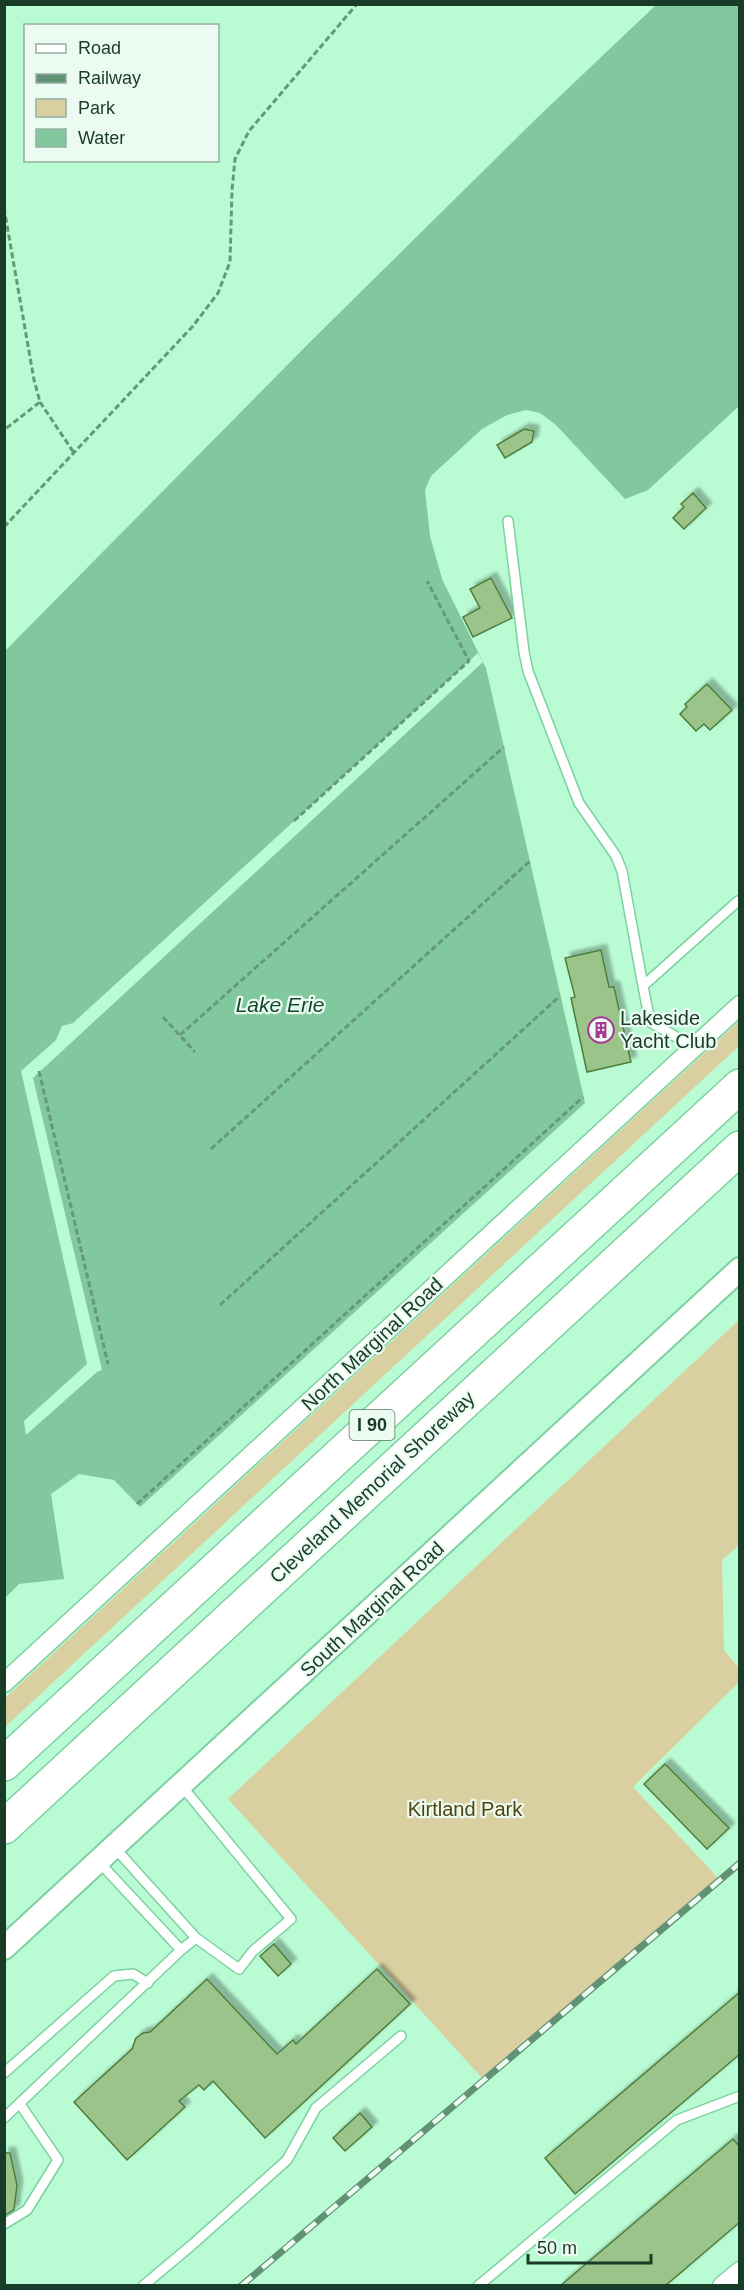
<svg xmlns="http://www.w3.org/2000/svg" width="744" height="2290" font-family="Arial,sans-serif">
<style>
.green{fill:#dacfa0}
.water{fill:#82c89f}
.pier{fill:#b9fbd3}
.building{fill:#9ac48a;stroke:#4f7d3c;stroke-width:1.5;filter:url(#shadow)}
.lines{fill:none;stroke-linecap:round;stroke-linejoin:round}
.service-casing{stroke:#7dd1a0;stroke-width:12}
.minor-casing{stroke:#7dd1a0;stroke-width:21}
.tertiary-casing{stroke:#7dd1a0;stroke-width:26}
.motorway-casing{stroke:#7dd1a0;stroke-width:36}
.path{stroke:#66987b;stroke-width:3;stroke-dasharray:6 3;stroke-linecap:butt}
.service{stroke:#fff;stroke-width:9}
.minor{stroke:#fff;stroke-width:18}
.tertiary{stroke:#fff;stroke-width:22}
.motorway{stroke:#fff;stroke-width:33}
.rail-casing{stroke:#619276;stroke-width:7}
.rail{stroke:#ebfbf1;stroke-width:4.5;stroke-dasharray:14;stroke-linecap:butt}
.labels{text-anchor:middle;stroke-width:4.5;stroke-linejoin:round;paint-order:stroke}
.shield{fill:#ebfbf1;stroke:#587565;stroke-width:1.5}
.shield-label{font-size:18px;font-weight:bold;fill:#193c29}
.poi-label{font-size:20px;fill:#193c29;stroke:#ebfbf1;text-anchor:start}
.street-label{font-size:20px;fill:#193c29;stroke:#ebfbf1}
.park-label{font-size:20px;fill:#4f440b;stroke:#ebfbf1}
.water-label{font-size:21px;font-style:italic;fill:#13492e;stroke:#ebfbf1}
</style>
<defs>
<filter id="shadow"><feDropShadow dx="5.5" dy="-5.5" stdDeviation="1.5" flood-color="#0004"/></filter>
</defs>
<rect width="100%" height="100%" fill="#b9fbd3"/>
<path class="green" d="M739 1021V1046L5 1727V1698Z
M739 1320V1545L722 1560 724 1650 739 1668V1682L633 1787 720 1880 484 2080 228 1799Z"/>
<path class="water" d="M656 5H739V406L648 490 625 499 556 425 540 413 526 410 507 415 482 429 431 476 425 490 430 536 442 579 486 668 585 1103 140 1507 114 1480 79 1474 51 1494 64 1579 19 1584 5 1598V651L309 343 540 115Z"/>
<path class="pier" d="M478 653 483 662 33 1078 102 1370 97 1372 26 1435 24 1421 87 1364 21 1071 56 1040 62 1026 73 1023Z"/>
<path class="building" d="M524 429 534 431 532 442 505 458 497 445Z
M693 493 706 508 684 529 673 518 684 507 681 504Z
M491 578 512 618 473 637 463 617 480 608 470 589Z
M707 684 732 710 710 730 704 724 696 731 680 714 687 707 685 704Z
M601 950 609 987H614L631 1062 587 1072 571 998 575 997 565 958Z
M665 1764 729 1828 707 1849 644 1784Z
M274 1944 291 1964 278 1976 260 1956Z
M377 1969 410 2004 265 2138 213 2081 204 2090 199 2085 179 2101 185 2107 127 2160 74 2102 132 2049 136 2038 143 2033 150 2032 207 1979 277 2054 293 2040 296 2044Z
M740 1992V2054L575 2194 545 2158Z
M360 2113 372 2127 345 2151 333 2138Z
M733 2139 740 2147V2222L665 2286H560Z
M4 2153H10L17 2185 14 2210 4 2216Z"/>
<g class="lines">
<g class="service-casing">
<path id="service" d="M508 521 524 652 528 671 579 803 616 856 622 871 643 986
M694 1047 650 1022 643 986 738 901
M114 1847 196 1938 239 1969 253 1951 291 1919 181 1785
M99 1862 181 1950 196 1938
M4 2073 114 1976 133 1974 148 1983
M4 2118 181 1950
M4 2224 27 2210 58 2160 20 2104
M143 2286 193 2244 287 2160 316 2108 401 2036
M478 2286 677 2120 740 2096"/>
</g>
<g class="minor-casing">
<path id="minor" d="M4 1683 740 1005
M722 2286 740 2271"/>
</g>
<g class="tertiary-casing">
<path id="tertiary" d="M4 1948 740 1269"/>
</g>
<g class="motorway-casing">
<path id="motorway" d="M4 1764 740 1086
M4 1827 740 1148"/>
</g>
<path class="path" d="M4 208 34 380 40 402 4 430
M40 402 74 453
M4 527 193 326 218 293 230 262 232 190 235 159 249 131 357 4
M294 821 469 661 427 581
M163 1017 195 1052
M180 1035 504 747
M39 1071 108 1364
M211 1149 530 861
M220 1305 560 996
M137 1504 583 1097"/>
<use href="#service" class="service"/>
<use href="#minor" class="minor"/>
<use href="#tertiary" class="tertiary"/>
<use href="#motorway" class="motorway"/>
<g class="rail-casing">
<path id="rail" d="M241 2286 740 1863"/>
</g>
<use href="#rail" class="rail"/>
</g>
<defs>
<g id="building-ring" transform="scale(1.35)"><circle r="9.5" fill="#ebfbf1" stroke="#aa3792" stroke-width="1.5"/><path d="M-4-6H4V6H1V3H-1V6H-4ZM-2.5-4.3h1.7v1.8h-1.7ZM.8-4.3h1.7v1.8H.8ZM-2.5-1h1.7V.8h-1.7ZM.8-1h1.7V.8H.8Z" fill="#aa3792"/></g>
</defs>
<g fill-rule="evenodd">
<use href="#building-ring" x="601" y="1030"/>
</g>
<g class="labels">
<rect class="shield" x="349.5" y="1410" width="45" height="30" rx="4.5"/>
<g class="shield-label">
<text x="372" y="1431">I 90</text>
</g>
<g class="poi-label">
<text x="620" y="1025">Lakeside<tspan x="620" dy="23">Yacht Club</tspan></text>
</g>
<g class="street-label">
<text transform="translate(372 1344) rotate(-43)" y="7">North Marginal Road</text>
<text transform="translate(372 1487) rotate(-43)" y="7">Cleveland Memorial Shoreway</text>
<text transform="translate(372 1609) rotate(-43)" y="7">South Marginal Road</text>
</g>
<g class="park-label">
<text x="465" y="1816">Kirtland Park</text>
</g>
<g class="water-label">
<text x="280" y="1012">Lake Erie</text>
</g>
</g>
<rect width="744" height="2290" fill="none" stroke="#193c29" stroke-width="12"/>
<rect x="24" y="24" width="195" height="138" fill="#ebfbf1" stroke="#97afa1" stroke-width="1.5"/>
<rect x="36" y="44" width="30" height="9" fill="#ffffff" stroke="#97afa1" stroke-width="1.5"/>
<text x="78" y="54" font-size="18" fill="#193c29">Road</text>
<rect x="36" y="74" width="30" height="9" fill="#619276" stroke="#97afa1" stroke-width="1.5"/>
<text x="78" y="84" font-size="18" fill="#193c29">Railway</text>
<rect x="36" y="99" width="30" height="18" fill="#dacfa0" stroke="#97afa1" stroke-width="1.5"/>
<text x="78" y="114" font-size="18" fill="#193c29">Park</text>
<rect x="36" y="129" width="30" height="18" fill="#82c89f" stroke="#97afa1" stroke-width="1.5"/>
<text x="78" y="144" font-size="18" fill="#193c29">Water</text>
<path d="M528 2254v9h123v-9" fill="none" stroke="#193c29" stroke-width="3"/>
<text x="537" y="2254" font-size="18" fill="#193c29" stroke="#ebfbf1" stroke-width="4.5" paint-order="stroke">50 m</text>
</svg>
